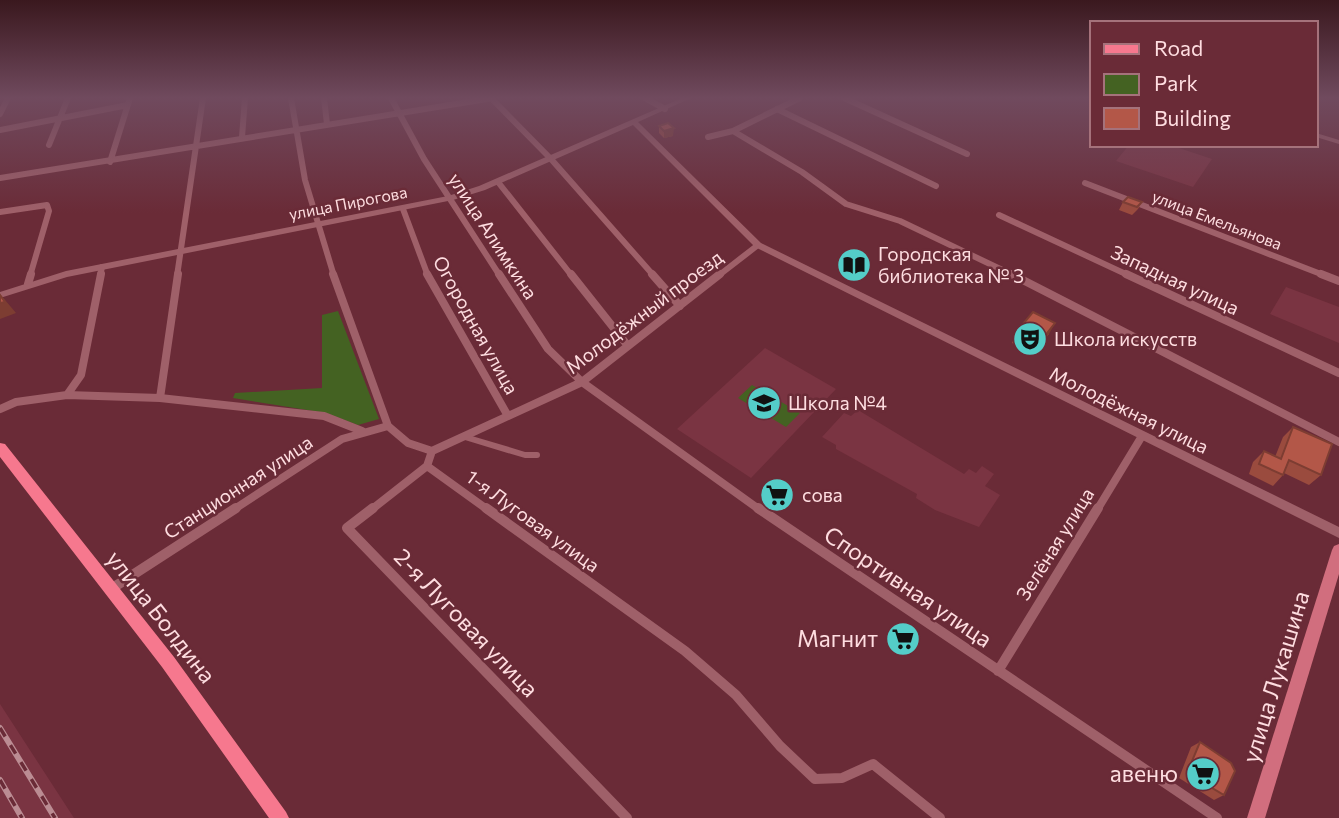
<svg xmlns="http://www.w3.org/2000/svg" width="1339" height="818" font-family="Commissioner,sans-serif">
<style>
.built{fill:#7a3442}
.green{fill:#446222}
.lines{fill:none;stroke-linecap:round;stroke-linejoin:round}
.pedestrian{stroke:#9f6069;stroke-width:6}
.minor-far2{stroke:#9f6069;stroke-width:6}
.minor-far1{stroke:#9f6069;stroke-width:8}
.minor{stroke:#9f6069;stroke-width:10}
.tertiary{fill:#9f6069;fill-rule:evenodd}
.secondary{fill:#d16e7e;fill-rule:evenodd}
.primary{fill:#f6788e;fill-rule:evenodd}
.rail-casing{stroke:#bb8c93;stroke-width:6}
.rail{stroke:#6a2b37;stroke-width:3.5;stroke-dasharray:10;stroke-linecap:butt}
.wall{fill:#9a4b3e}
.shaded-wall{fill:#7d3d32}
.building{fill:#b35748;stroke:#7d3d32;stroke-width:2}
.labels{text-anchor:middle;stroke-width:5;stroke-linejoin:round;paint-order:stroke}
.far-street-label{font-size:16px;fill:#fedde0;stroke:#6a2b37}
.street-label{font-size:19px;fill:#fedde0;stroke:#6a2b37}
.poi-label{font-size:19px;fill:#fedde0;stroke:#6a2b37;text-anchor:start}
.near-street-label{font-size:23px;fill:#fedde0;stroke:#6a2b37}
.near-poi-label{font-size:23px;fill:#fedde0;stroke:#6a2b37;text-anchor:end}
</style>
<rect width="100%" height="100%" fill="#6a2b37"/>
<path class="built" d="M1129 145H1170L1212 159 1193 187 1116 161Z
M1286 287 1339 307V343L1270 314Z
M765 348 836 389 751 478 677 429Z
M858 410 964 474 969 469 976 473 982 466 994 474 985 486 1000 495 979 527 935 510 916 498 917 494 836 449V445L822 437 844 413 851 416Z
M0 704 74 818H0Z"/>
<path class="green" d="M338 311 379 419 358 425 326 413 233 398 235 393 322 388V315Z
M752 385 800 413 786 427 738 398Z"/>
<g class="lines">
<path class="pedestrian" d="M465 437 525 455H537"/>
<path class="minor-far2" d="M291 98 305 180 334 276
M324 98 327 124
M391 98 424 159 500 276
M491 98 551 159 654 276
M645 98 665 109
M844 98 967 154
M777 109 936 186
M0 114 8 98
M0 130 128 105
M733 131 802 172 846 204 900 221 1015 276
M242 137 245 98
M708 137 733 131 800 98
M49 145 68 98
M110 162 130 98
M0 178 493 98
M498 182 572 276
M1085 183 1326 276
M403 209 428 276
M0 212 47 205 49 211 30 276
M999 215 1130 276
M100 276 102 267
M177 276 203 98
M718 276 758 245"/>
<path class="minor-far1" d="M333 274 388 426 408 443 432 451 427 466 488 510
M427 274 508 416
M499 274 548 349 582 382 760 510
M571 274 628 346
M652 274 680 306
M1011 274 1339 442
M1126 274 1339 373
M1321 274 1339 281
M28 284 31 274
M67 395 81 375 101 274
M160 398 178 274
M0 409 16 402 67 395 160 398 324 416 362 431
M432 451 582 382 720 274
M233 510 342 439 388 426
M371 510 427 466
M1097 510 1142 436"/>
<path class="minor" d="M373 508 347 528 627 818
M486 508 685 651 736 695 780 746 815 779 842 778 873 764 940 818
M758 508 1217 818
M111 589 236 508
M998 671 1098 508"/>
<path class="tertiary" d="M682 98H691L638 122 761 243 1339 527V538L755 247 633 125 485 190 453 200 67 277 0 298V292L66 271 448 196 479 186Z
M1316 133 1339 140V144L1316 137Z"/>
<path class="secondary" d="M1339 544V574L1265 818H1247L1332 550 1334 546Z"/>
<path class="primary" d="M0 443 5 444 174 657 286 812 289 818H269L162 667 0 457Z"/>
<g class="rail-casing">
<path id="rail" d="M0 728 55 818
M0 780 22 818"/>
</g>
<use href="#rail" class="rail"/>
</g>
<path class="wall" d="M659 126 673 136 664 138 659 133Z
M1123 202H1142L1138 209 1132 215 1119 210Z
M1017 331 1049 334 1034 353 1012 343Z
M1293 427 1321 475 1309 485 1284 473 1283 475 1273 486 1249 474 1253 462 1264 451 1275 457 1283 437Z
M1200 742 1224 795 1214 800 1179 778 1191 747Z"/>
<path class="shaded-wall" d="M674 128 673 136 664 138V131Z
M0 294 16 313 0 319Z
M1055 323 1049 334 1034 353 1040 342Z"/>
<path class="building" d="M668 123 674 128 664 131 659 126Z
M1128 197 1142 202 1137 207 1123 202Z
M0 295 5 302 0 303Z
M1033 312 1055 323 1040 342 1017 331Z
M1293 427 1332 444 1321 475 1289 460 1283 475 1259 464 1264 451 1281 459Z
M1200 742 1231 763 1235 771 1224 795 1187 773Z"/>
<linearGradient id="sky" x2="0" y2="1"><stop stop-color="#3a181e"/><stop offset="0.46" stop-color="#704a5e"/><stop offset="1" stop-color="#704a5e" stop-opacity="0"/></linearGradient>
<rect width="1339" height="213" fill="url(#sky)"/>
<defs>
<g id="library-disc" transform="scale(1.75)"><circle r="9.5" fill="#54cdc8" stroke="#6a2b37"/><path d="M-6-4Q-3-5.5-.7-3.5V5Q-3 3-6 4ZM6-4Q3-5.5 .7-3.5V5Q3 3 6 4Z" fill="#111"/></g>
<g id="theatre-disc" transform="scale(1.75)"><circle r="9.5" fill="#54cdc8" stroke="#6a2b37"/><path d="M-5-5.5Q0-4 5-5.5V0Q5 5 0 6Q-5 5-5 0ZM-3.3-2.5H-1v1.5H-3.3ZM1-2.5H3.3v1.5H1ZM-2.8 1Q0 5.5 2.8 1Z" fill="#111"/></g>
<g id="school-disc" transform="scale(1.75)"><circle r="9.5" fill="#54cdc8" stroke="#6a2b37"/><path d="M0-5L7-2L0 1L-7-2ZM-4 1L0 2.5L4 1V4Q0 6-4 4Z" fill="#111"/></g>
<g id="supermarket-disc" transform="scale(1.75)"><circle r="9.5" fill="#54cdc8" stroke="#6a2b37"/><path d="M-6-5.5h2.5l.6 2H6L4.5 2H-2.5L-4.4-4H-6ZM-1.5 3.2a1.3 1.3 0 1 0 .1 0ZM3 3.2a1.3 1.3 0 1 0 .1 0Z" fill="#111"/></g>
</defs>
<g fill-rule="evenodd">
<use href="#library-disc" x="854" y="265"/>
<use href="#theatre-disc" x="1030" y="339"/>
<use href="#school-disc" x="764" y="403"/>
<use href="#supermarket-disc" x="777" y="495"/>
<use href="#supermarket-disc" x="903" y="639"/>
<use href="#supermarket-disc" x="1203" y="774"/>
</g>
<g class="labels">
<g class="far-street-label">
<text transform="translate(348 203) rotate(-11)" y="6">улица Пирогова</text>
<text transform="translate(1217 220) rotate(21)" y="6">улица Емельянова</text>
</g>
<g class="street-label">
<text transform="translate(493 236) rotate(57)" y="7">улица Алимкина</text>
<text transform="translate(1175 280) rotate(25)" y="7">Западная улица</text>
<text transform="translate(644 312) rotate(-37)" y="7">Молодёжный проезд</text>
<text transform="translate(476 325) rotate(61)" y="7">Огородная улица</text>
<text transform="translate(1129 410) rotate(26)" y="7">Молодёжная улица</text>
<text transform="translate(238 487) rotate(-33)" y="7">Станционная улица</text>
<text transform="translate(533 521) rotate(36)" y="7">1-я Луговая улица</text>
<text transform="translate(1055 544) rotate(-58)" y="7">Зелёная улица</text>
</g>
<g class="poi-label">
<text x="878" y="261">Городская<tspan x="878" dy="22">библиотека № 3</tspan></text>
<text x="1054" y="346">Школа искусств</text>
<text x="788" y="410">Школа №4</text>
<text x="802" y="502">сова</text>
</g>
<g class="near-street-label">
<text transform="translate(908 587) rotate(34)" y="8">Спортивная улица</text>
<text transform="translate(161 617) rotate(52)" y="8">улица Болдина</text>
<text transform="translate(466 623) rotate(46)" y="8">2-я Луговая улица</text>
<text transform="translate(1276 677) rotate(-73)" y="8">улица Лукашина</text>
</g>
<g class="near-poi-label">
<text x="878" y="647">Магнит</text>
<text x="1178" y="782">авеню</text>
</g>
</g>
<rect x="1090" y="21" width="228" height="126" fill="#6a2b37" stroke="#a5727b" stroke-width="2"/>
<rect x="1104" y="44" width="35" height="10" fill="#f6788e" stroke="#a5727b" stroke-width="2"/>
<text x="1154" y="56" font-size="21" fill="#fedde0">Road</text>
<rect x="1104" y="74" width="35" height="21" fill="#446222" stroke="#a5727b" stroke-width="2"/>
<text x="1154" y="91" font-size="21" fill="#fedde0">Park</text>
<rect x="1104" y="108" width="35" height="21" fill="#b35748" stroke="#a5727b" stroke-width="2"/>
<text x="1154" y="126" font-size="21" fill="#fedde0">Building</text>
</svg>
